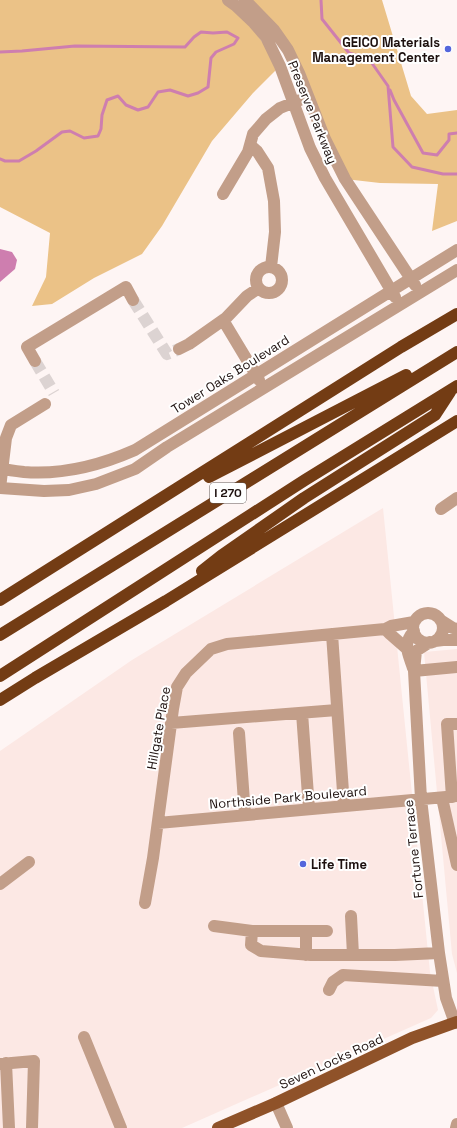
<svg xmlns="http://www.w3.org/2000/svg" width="457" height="1128" font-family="'Space Grotesk',sans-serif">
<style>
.built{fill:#fce8e4}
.green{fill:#ebc287}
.water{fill:#ce7eaf}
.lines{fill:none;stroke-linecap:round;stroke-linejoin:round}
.stream{stroke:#ce7eaf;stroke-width:3}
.minor-tunnel{stroke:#dcd3d2;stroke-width:12;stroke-dasharray:12 6;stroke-linecap:butt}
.minor{stroke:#c29e89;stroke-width:12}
.major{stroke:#8f5229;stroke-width:12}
.highway{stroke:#733c14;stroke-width:12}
.poi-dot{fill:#5466dc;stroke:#fff;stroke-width:1.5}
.labels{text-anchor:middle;stroke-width:4;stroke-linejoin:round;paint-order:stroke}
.shield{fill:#fff;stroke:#615856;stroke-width:1}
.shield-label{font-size:12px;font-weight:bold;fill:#1d100e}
.poi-label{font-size:13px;font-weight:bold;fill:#1d100e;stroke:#fff;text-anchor:end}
.street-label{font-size:13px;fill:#1d100e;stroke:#fff}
</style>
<rect width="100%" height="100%" fill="#fef5f4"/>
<path class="built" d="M383 508 430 972 438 1010 431 1018 182 1128H0V751L132 660Z
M457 649V973L452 954 424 652Z"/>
<path class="green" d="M0 0H228L235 5 280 66 253 93 212 141 162 226 142 254 94 278 52 304 32 306 46 277 50 233 0 207Z
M245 0H382L411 96 427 114 457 110V221L432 231 438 184 380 183 345 179 299 73Z"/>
<path class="water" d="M0 249 12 252 17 260 15 269 0 282Z"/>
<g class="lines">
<path class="stream" d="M321 0 322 19 349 53 369 59 388 86 393 147 412 167 443 174H457
M0 52 22 51 75 46 185 47 194 37 201 32 213 33 227 32 238 38 234 44 216 52 211 58 208 87 198 93 188 96 170 90 158 92 148 107 138 110 126 105 118 96 107 100 102 115 101 129 98 136 84 138 70 131 62 132 36 151 19 161H5L0 159
M390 90 394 100 423 153 437 155 449 140V134L457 133"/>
<path class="minor-tunnel" d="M133 300 167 354 179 349
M35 361 54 393"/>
<path class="minor" d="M228 0 235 5 254 23 266 37 280 66 310 148 325 178 395 297
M245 0 274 30 288 50 299 73 325 139 345 179 415 285
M250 145 257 151 268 168 274 201 275 232 271 267
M223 194 248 152 253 134 266 119 280 108 300 100
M256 280a13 13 0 1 1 26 0a13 13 0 1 1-26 0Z
M223 320 259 380
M179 349 189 344 226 318 247 296 259 288
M35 361 27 347 126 287 133 300
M0 468C8 470 16 471 24 472 62 475 101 465 135 450L457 250
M0 488 44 491 69 490 96 484 135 469 167 447 457 270
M0 488 6 438 11 425 45 404
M441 509 457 498
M413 628a15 15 0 1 1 30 0a15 15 0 1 1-30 0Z
M442 621 453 628 457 629
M385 629 390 634 406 648
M332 634 344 806
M435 641 443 640H457
M430 642 416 651 414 671 421 799 439 953 446 998 455 1023
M413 668C408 653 402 644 414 631
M414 671 457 667
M302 713 309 809
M171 723 337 710
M239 733 245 815
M452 797 447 724H457
M442 798 457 865
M158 823 457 796
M0 884 29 862
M145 903 153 858 173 709 177 687 186 673 211 649 227 644 385 629 391 626 414 622
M351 916 353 955
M214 926 252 931
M306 931V955
M327 931H252L251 945 261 951 311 955H395L439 953
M329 990 333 982 343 975 443 981
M84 1037 121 1128
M6 1063 9 1128
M0 1064 34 1061 32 1128
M276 1103 287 1128
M456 1128 457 1124"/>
<path class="major" d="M218 1128 276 1103 412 1038 457 1022"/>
<path class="highway" d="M209 477 406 375
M202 571 221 556 304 498 435 415 450 392
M0 600 401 347 457 314
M0 635 457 352
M0 676 305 480 457 386
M0 700 35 678 166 601 457 421"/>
</g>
<g class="poi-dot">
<circle cx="448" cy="49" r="4"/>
<circle cx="303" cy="864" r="4"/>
</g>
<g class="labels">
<rect class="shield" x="210" y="483" width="36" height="20" rx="3"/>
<g class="shield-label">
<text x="228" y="497">I 270</text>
</g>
<g class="poi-label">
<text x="440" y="47">GEICO Materials<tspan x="440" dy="15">Management Center</tspan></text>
<text x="311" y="869" text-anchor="start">Life Time</text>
</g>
<g class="street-label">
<text transform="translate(313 112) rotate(68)" y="5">Preserve Parkway</text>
<text transform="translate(230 374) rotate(-32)" y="5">Tower Oaks Boulevard</text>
<text transform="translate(158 728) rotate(-80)" y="5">Hillgate Place</text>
<text transform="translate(288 797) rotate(-5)" y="5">Northside Park Boulevard</text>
<text transform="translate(413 849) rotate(-96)" y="5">Fortune Terrace</text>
<text transform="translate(331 1061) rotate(-25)" y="5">Seven Locks Road</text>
</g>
</g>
</svg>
